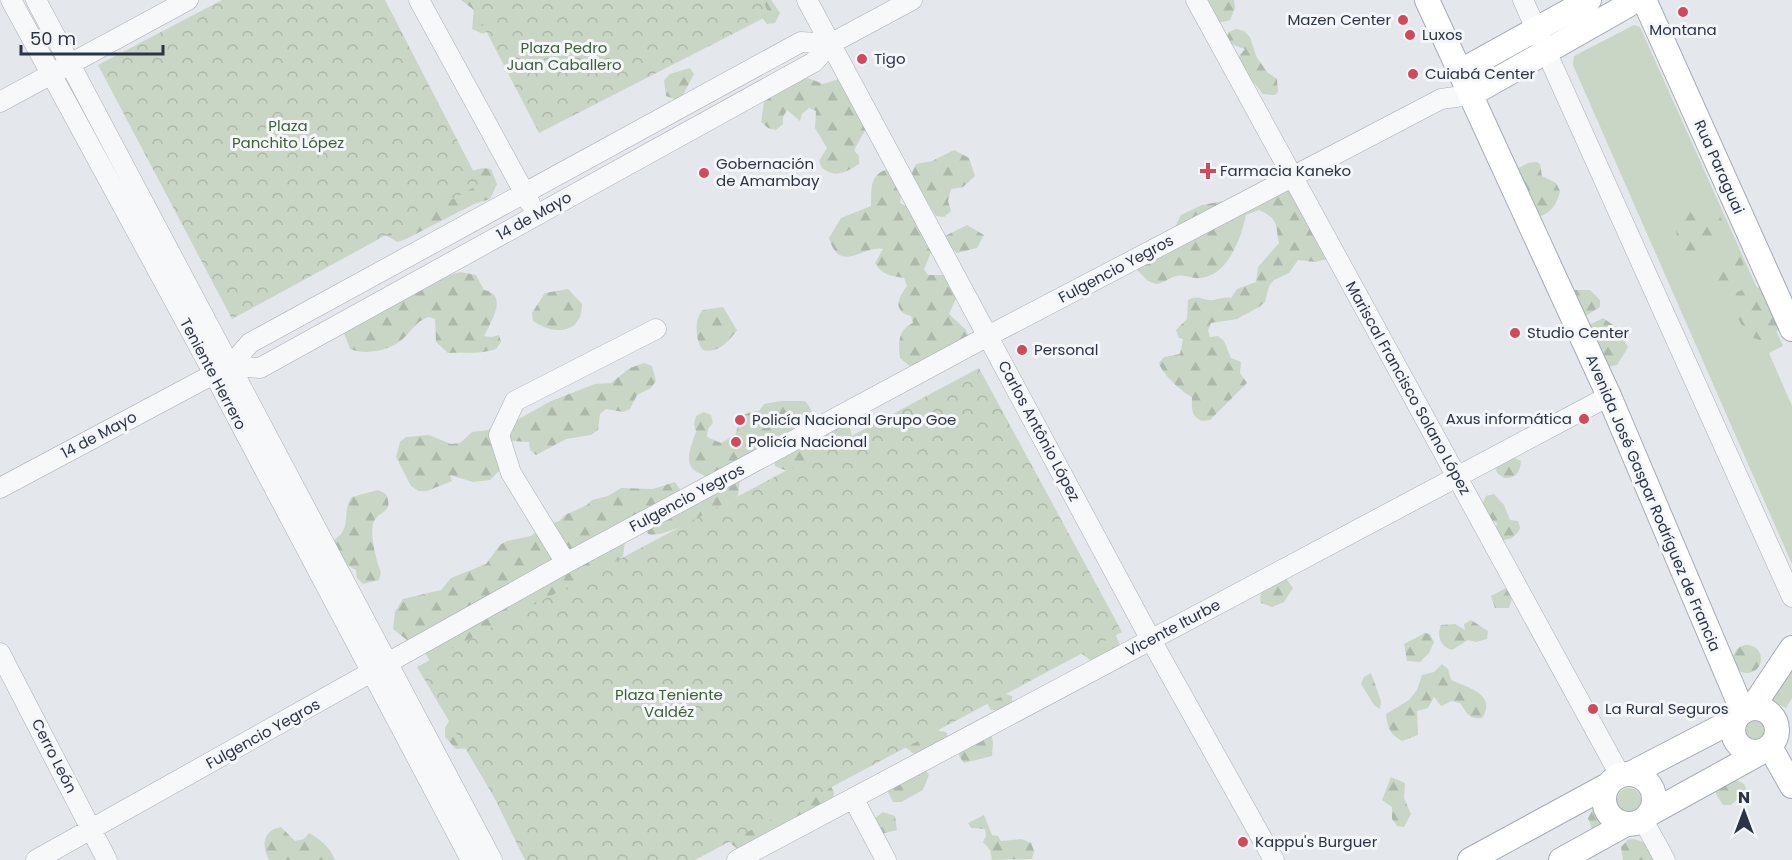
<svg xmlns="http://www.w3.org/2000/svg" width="1792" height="860" font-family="Poppins,sans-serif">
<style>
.grass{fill:#c9d6c5}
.forest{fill:url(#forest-firs)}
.park{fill:url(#park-crowns)}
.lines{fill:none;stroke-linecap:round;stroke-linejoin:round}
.minor-casing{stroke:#a9aeb7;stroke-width:21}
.major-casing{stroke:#a3abb8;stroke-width:26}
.minor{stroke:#f7f8fa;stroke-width:20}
.major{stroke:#fff;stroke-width:24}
.poi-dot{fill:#d1495b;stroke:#f4f6f9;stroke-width:2}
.labels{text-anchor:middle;stroke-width:6;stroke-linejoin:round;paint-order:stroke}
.poi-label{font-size:15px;fill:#2b3445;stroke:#f4f6f9;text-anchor:start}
.park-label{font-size:15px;fill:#3f6138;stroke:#f4f6f9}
.street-label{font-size:15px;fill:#2b3445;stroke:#f4f6f9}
</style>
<defs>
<pattern id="forest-firs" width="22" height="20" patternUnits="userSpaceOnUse" patternTransform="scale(1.5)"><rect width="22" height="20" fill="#c9d6c5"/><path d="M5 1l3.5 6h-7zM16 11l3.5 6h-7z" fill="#adb8ab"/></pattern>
<pattern id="park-crowns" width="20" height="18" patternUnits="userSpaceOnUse" patternTransform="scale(1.5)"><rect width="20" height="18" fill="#c9d6c5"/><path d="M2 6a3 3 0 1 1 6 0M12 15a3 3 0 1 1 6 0" fill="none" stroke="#adb8ab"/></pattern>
</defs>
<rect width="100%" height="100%" fill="#e4e7ec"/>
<path class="grass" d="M1634 25 1640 27 1783 346 1769 353 1792 406V564L1573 65 1574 56Z
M1792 666V698L1786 708 1770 700Z
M1744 730a11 11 0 1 1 22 0a11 11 0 1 1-22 0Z
M1617 800a12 12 0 1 1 24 0a12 12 0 1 1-24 0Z"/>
<path class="forest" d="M461 0H505L490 30 483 34 472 29 474 10Z
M695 0H771L780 13 775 23 767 24 759 14Z
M1201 0H1234L1235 8 1230 20 1218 23Z
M1236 29 1244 31 1250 37 1256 56 1267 72 1277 79 1278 92 1275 95 1263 94 1255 84 1250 83 1237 59 1245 49 1228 43 1226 39 1229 32Z
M690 68 694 74 683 95 677 100 666 96 664 80 670 74Z
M845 77 866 129 854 150 859 156V164C846 172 836 179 822 168L819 161 827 148 815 128 816 111 809 108 802 114 800 121 787 110 783 117V124L776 130 768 128 761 122 765 96 801 80 808 78 823 84Z
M954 150 969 158 975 176 963 187 951 189 948 201 951 211 944 217 936 216 911 175 916 164 932 161Z
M1537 162 1540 164 1542 176 1556 183 1560 191C1557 205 1550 215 1536 217L1513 171 1528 163Z
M483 168 491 169 497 184 490 199 474 204 406 239 398 242 383 234 460 174Z
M890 168 902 188 900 203 921 214 933 248 924 269 928 275H944L953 279 959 292 949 314 966 330 969 337 912 368 900 358C898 344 898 329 913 323L911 316C892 311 898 298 907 286L904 278C891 276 882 275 875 263L883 249C863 245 840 275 829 238L841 218 871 206C872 188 868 175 890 168Z
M1293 188 1295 203 1302 206 1331 258 1315 262 1298 260 1289 273 1274 280 1269 286 1265 302 1259 307 1237 319 1211 323 1208 330 1210 337 1218 336 1224 341 1231 358 1241 362 1240 373 1247 383 1210 420 1202 421C1190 416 1192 407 1192 397 1182 392 1162 374 1159 363L1164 357 1180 354 1183 339 1179 338 1176 330 1187 319 1188 300C1198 295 1200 299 1209 300 1217 301 1222 296 1231 298L1237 289 1256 282 1258 267 1279 243C1275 224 1279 219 1259 210L1246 215C1241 238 1228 276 1200 278 1193 279 1184 274 1177 276 1170 277 1165 283 1156 284L1148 281 1136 269C1136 239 1150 240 1174 229L1181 215 1202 205Z
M1699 210H1715C1726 222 1728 234 1713 242L1710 253 1690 257 1678 246 1676 229 1688 213Z
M967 225 984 235 977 248 957 253 941 238Z
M1726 253 1742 257 1745 272 1724 285 1711 288 1708 286V272C1717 267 1717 258 1726 253Z
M460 272 476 275 484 290C509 295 491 321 484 336L491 337 499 335 501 342 496 349C475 355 468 352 448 353L436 342 435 319 429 317C413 322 409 337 396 344 384 351 364 355 350 349L344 333 348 326 436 279Z
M1752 286 1765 289 1779 328C1759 359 1738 324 1732 303L1737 292Z
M568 289 582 304C582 335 553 335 533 321L532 313 545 293Z
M1574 290H1590L1600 300V307L1584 317 1572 291Z
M723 307 737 330C729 341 718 354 703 350 695 341 694 318 703 310Z
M1603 318 1616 327 1628 347 1617 365 1605 368 1589 325Z
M644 363 652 366 656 381 651 388 637 395 630 409 623 412 606 409 600 414 598 430 591 435 566 439 536 455 530 450 529 442 513 441 506 445 502 468 490 480 473 482 450 475 452 481 427 491H419L411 486 396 457 400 442 406 437 429 435 451 444 460 443 472 432 488 430 502 423 517 420 551 401 595 384 611 383 630 368Z
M781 401H805C816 413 814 422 811 437L816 442C824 429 835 426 850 428L852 436 799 476 775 466 774 458 741 473 738 496 688 527C673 526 664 537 648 534L644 526 625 541 623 556 473 748 456 749 445 737V728L449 721 448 713 432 664 415 638 407 640 393 629 395 612 403 599 441 590 451 578 486 564 500 545 507 541 531 536 543 526 559 521 565 515 587 505 592 500 608 496 621 488 653 489 675 482 680 489V497L707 478C703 474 698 473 694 470 683 462 693 441 696 432L694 424 696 416 704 412 711 415 713 423 708 429 707 437 721 443 735 435C742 418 736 414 759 411L764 404Z
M1510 456 1521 461C1520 472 1516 479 1504 478L1497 473 1495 465Z
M378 490 386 494C394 513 380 510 374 521 369 532 376 561 381 572L379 580 363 584 357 578 356 570 342 562 330 546C333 539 340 537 343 531 349 519 343 509 352 497Z
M1494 494 1504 505 1510 520 1518 521 1520 528 1518 532 1512 538 1500 541 1495 531 1497 523 1487 517 1481 507 1486 496Z
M1285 577 1293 588 1284 602 1272 607 1261 603C1257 587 1273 583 1285 577Z
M1508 587 1516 598H1512L1509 608H1495L1491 596Z
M1471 620 1488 631 1487 639 1476 642 1468 640 1452 650C1441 647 1436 636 1441 625L1455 624 1465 630 1464 624Z
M1115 633 1120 645 1117 653 1094 663 1081 653Z
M1425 633 1430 634 1434 642 1429 653 1420 662 1407 661 1404 644Z
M1733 659a14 14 0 1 1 28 0a14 14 0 1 1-28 0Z
M1442 664 1448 669 1451 680C1466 687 1498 694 1482 718 1468 720 1467 712 1460 703L1452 701 1441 706 1434 697 1428 708 1417 711 1418 735 1402 741C1390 735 1387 726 1386 714L1409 700 1417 690 1422 675 1434 672Z
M1371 673 1381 701 1380 709 1374 705 1361 684 1364 677Z
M1006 694 1012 696V704L1000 710H991L987 703Z
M937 727 939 731 946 732 949 738 918 757 905 747Z
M991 732 993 743 992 756 964 763 959 756 960 748Z
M1731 734C1742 733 1749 737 1750 748L1735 754 1727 745Z
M925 769 929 775 923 790 901 802H893L887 790Z
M1391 777 1405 783 1404 798 1411 814 1404 827 1397 826 1392 819V807L1382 800Z
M1734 779 1744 784 1747 791 1731 805H1723L1716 794V786Z
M830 785 834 792 833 803 804 813 795 823 739 850 729 842 728 834Z
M1603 802 1609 807V819L1592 829 1588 818 1596 804Z
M883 812 895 816 897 830 881 834 875 818Z
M984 815 992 835 998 836 1001 841 1022 839 1031 843 1034 851 1032 859 992 860 990 850 983 842 986 836 985 829 971 828 968 823Z
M281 827 295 841 304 839 309 833C321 840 329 846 335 860H269C261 845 263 830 281 827Z
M1629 839C1643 838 1652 848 1658 860H1623L1621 847Z"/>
<path class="park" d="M222 0H385L480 184 232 319 98 65Z
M470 0H762L770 15 539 133Z
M979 368 1122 632 695 860H525L494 797 417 667Z"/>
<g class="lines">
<g class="minor-casing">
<path id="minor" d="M11 0 214 374 471 860
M36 0 492 860
M419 0 530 203
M807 0 1151 640 1274 860
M1196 0 1620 775
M1523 0 1792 597
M830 44 801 42 250 343 230 366 260 368 814 62 830 44 912 0
M0 102 188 0
M0 488 225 368
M566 563 511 473 499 435 515 401 656 329
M0 653 107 860
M853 798 886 860
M1643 820 1665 860
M36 860 566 563 988 336 1441 99 1470 95
M737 860 1609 396"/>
</g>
<g class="major-casing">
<path id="major" d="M1427 0 1609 396 1743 712
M1646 4 1792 329
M1459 72 1589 0
M1470 95 1628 5
M1733 730a22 22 0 1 1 44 0a22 22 0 1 1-44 0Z
M1752 708 1792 648
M1770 747 1792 786
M1632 773 1736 719
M1604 799a25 25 0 1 1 50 0a25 25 0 1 1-50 0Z
M1649 814 1765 750
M1470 860 1608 785
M1561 860 1626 824"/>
</g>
<use href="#minor" class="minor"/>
<use href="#major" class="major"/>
</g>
<g class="poi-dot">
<circle cx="1683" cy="12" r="6"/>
<circle cx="1403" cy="20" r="6"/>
<circle cx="1410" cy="35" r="6"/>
<circle cx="862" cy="59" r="6"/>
<circle cx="1413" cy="74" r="6"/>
<path d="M1205 162h6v6h6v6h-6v6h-6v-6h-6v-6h6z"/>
<circle cx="704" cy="173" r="6"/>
<circle cx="1515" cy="333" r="6"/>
<circle cx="1022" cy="350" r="6"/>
<circle cx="1584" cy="419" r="6"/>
<circle cx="740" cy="420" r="6"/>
<circle cx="736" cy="442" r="6"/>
<circle cx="1593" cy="709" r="6"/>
<circle cx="1243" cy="842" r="6"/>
</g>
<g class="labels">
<g class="poi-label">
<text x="1391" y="25" text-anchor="end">Mazen Center</text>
<text x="1683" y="35" text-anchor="middle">Montana</text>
<text x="1422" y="40">Luxos</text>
<text x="874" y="64">Tigo</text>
<text x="1425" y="79">Cuiabá Center</text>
<text x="716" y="169">Gobernación<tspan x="716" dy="17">de Amambay</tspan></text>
<text x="1220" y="176">Farmacia Kaneko</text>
<text x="1527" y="338">Studio Center</text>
<text x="1034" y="355">Personal</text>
<text x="1572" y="424" text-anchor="end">Axus informática</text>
<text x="752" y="425">Policía Nacional Grupo Goe</text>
<text x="748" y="447">Policía Nacional</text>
<text x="1605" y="714">La Rural Seguros</text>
<text x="1255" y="847">Kappu's Burguer</text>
</g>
<g class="park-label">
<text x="564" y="53">Plaza Pedro<tspan x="564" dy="17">Juan Caballero</tspan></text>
<text x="288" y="131">Plaza<tspan x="288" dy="17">Panchito López</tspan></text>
<text x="669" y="700">Plaza Teniente<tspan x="669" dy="17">Valdéz</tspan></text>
</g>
<g class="street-label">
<text transform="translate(1719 167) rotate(66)" y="5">Rua Paraguai</text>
<text transform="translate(534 216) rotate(-29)" y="5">14 de Mayo</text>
<text transform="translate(1116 269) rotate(-28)" y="5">Fulgencio Yegros</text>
<text transform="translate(213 374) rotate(62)" y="5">Teniente Herrero</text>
<text transform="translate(1408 388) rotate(61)" y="5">Mariscal Francisco Solano López</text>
<text transform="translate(1039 431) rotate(62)" y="5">Carlos Antônio López</text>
<text transform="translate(99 435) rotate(-28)" y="5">14 de Mayo</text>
<text transform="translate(687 498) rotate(-28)" y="5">Fulgencio Yegros</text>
<text transform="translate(1653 503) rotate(67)" y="5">Avenida José Gaspar Rodríguez de Francia</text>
<text transform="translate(1173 628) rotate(-28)" y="5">Vicente Iturbe</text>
<text transform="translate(263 734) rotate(-29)" y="5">Fulgencio Yegros</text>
<text transform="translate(54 756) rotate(63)" y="5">Cerro León</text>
</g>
</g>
<g transform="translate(1744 812)" stroke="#f4f6f9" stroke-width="4.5" paint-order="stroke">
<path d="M0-4.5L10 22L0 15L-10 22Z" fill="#2b3445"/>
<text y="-9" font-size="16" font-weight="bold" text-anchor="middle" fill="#2b3445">N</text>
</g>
<path d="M21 45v9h142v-9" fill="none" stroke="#2b3445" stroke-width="3"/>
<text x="30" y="45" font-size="18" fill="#2b3445" stroke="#f4f6f9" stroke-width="4.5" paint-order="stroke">50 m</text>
</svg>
